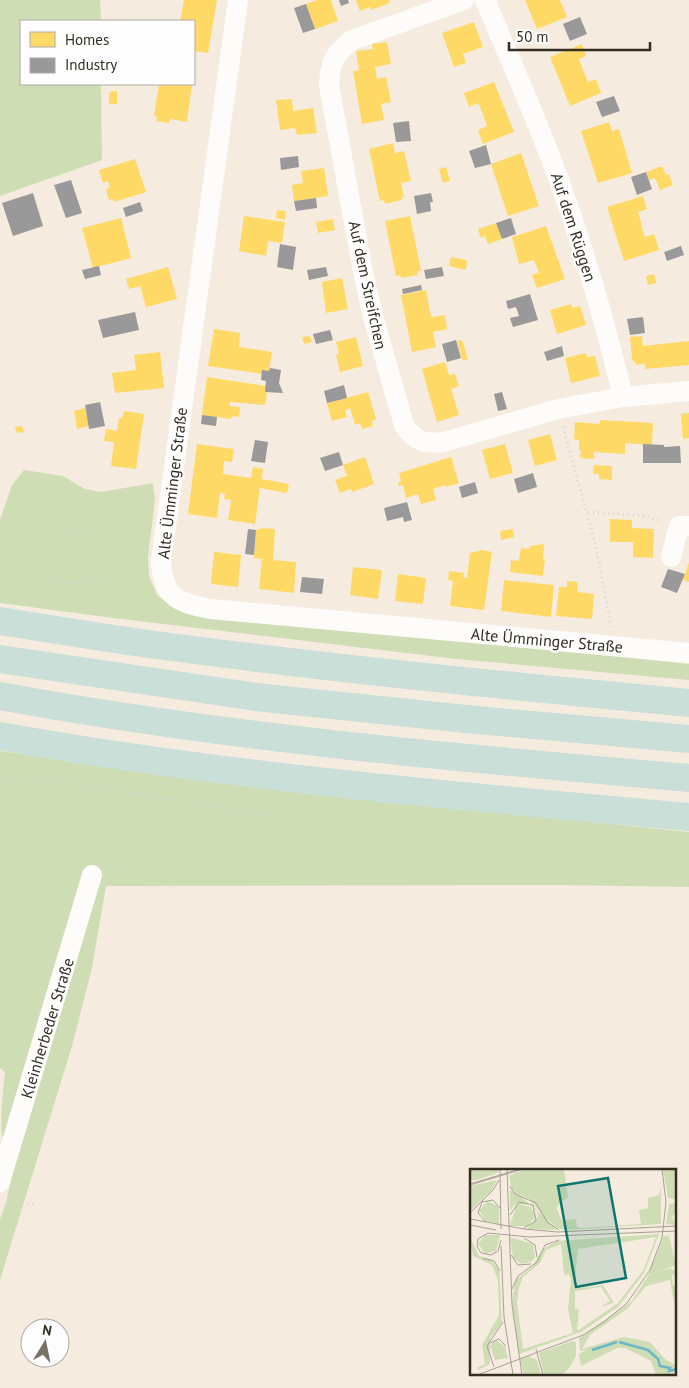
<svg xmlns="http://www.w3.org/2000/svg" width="689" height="1388" font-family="'PT Sans',sans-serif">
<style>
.green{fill:#cfddb5}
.homes{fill:#ffd966}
.industry{fill:#999}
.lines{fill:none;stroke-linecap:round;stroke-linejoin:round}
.path{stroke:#d8d5d1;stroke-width:3;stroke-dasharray:1 4;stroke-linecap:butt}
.minor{stroke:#fefcfa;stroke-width:20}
.motorway{stroke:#c9dfd7;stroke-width:28}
.labels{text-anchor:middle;stroke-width:5;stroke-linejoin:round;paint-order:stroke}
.street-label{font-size:16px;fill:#342d22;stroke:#fdfdfd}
.inset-river{fill:none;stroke:#69b7ca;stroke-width:2.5}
.inset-road{fill:none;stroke:#a8a093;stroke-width:1}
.view{fill:#0f766e;fill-opacity:0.15;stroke:#0f766e;stroke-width:2.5}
.inset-edge{fill:none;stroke:#342d22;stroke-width:2.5}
</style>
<rect width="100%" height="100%" fill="#f5ecdf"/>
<path class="green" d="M0 0H100L101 21H21V84H101L102 160 0 196Z
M24 470 63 476 85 489 101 492 153 483 155 499 148 557 149 576 157 595 174 608 216 618 355 630 689 664V680L456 659 113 618 0 603V520L12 485Z
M0 751 412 803 689 832V887L560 885 106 886 92 968 72 1046 0 1280V1219L6 1203 20 1137H2C0 1123 3 1088 5 1072L0 1068Z"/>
<path class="homes" d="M184 0H217L208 53 194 51V21H180Z
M317 0H331L338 21 315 29 306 4Z
M356 0H389L390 3 371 10 370 7 360 11Z
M525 0H560L567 17 537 29Z
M474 22 483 47 463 54 466 63 454 67 442 33Z
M387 42 391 64 375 67 377 79 386 77 391 102 381 104 384 120 362 124 353 71 359 70 356 51 373 49 372 44Z
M582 44 586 56 579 59 588 82 596 79 601 93 570 106 550 57Z
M494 82 514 132 483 144 478 130 487 126 482 112 478 103 469 107 464 93Z
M159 84H192L187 122 170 119 169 123 156 121 157 117 154 116Z
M112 91H117V104H109V93Z
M292 99 293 111 313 108 317 133 297 135 295 128 280 130 276 100Z
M609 122 612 131 619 129 632 173 598 183 581 131Z
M393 143 395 153 404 151 411 181 401 183 404 197H401L402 200 385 204 384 200 380 201 369 149Z
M521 153 539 206 508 216 491 164Z
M135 159 146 192 114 202 113 199 109 200 106 189 110 188 108 181 103 183 99 170Z
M662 166 666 175 669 174 673 185 660 190 655 178 649 180 646 172Z
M446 167 450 181 443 183 439 169Z
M324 168 328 196 294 201 292 185 303 183 301 171Z
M643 196 647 209 638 212 642 226H641L645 237 654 234 659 250 624 261 607 207Z
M277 210 286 211 285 220 276 218Z
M244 216 285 222 282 243 268 241 266 256 239 251Z
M410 216 421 271H417L418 275 401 278 400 275 396 276 385 221Z
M121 218 131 258 93 268 82 228Z
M333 219 335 230 318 233 316 222Z
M496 223 502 239 488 244 485 236 481 238 478 229Z
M546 226 565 279 537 288 532 275 539 272 534 260 519 264 512 237Z
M451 257 467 260 466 270 449 266Z
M168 267 177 299 146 307 140 286 129 289 126 279Z
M654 274 656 283 648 285 646 276Z
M342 278 348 309 326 313 322 282Z
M426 290 431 317 445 315 447 329 433 332 436 347 412 352 401 295Z
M571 304 572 308 580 306 586 325 557 334 550 310Z
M214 329 240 333 239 347 272 352 269 371 262 370V374L208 366Z
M310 336 312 342 304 344 302 337Z
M642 336 643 346 689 341V365L645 369V364L637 365 632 359 630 337Z
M356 337 363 366 340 372 336 355 339 354 336 342Z
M462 340 468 359 463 361 457 341Z
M160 352 164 388 115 393 112 373 136 370 134 355Z
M586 353 587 357 595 356 600 376 571 383 565 358Z
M445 362 449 375 455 374 459 386 451 389 459 415 437 422 422 369Z
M207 377 266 386 265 392 267 393 265 405 230 402V406L240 407 239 417 232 416 231 419 202 415Z
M368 392 376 419 372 421 373 426 362 429 360 423 355 425 350 408 345 410 347 417 332 421 327 403Z
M85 408 89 426 77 429 74 411Z
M124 411 144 414 136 469 111 466 114 442 104 441 106 429 117 431 119 418H122Z
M689 413V438L683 439 681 414Z
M600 420 653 423 652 445 625 443V454L594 452V459L580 458 581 451 579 450V440L574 439 575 422 600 424Z
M22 426 24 432 17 433 15 427Z
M550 434 557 460 535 466 528 440Z
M197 444 234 449 232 462 224 461 223 474 251 478 253 467 263 469 262 479 289 484 287 493 260 488 255 524 228 520 231 500 224 499 225 494 220 493 217 518 188 514Z
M505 444 513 473 490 479 482 450Z
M365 457 374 484 352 492 351 489 340 493 335 480 347 476 343 465Z
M451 457 459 483 446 487 445 485 433 489 436 500 421 504 418 494 406 498 403 485 399 486 398 482 401 481 399 473Z
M594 465 612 466V480L599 479V474H593Z
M610 519 632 520V528L654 529 653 558 633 557V542H610Z
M263 528 275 529 273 560 296 562 294 593 259 589 262 559 254 558 256 530Z
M513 529 514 537 501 540 500 531Z
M544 544 543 559H545L543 576 510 572 511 560 519 561 521 548 530 549V546Z
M482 550 492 552 484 610 450 606 453 581 448 580 449 571 464 573 463 577 467 578 470 553Z
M214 552 241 555 238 587 211 584Z
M689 562V582L683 580Z
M353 567 382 570 378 599 350 595Z
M398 574 426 578 423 604 395 601Z
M504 580 554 585 551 617 501 611Z
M567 581 578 582 577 592 594 594 592 619 556 616 559 587H567Z"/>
<path class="industry" d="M339 0H348L349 3 341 6Z
M306 4 315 29 303 33 294 8Z
M580 17 587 34 570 41 563 24Z
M614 96 620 111 602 117 596 102Z
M409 121 411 141 396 142 393 123Z
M486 145 491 164 475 168 469 151Z
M298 156 299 167 281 170 280 158Z
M646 172 652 189 637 195 631 177Z
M71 180 82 213 66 218 54 185Z
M33 193 43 226 13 236 2 203Z
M431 193 433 202H430L431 211 417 214 414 196Z
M316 198 317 208 296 211 294 201Z
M140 202 143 211 126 217 123 208Z
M511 218 516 234 502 239 496 223Z
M280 244 296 247 293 270 277 267Z
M681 246 684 255 667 261 664 252Z
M99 266 101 275 85 279 82 270Z
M326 267 328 276 309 280 307 270Z
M442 267 444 276 426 279 424 270Z
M421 285 422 290 403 294 402 289Z
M530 294 538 320 513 327 510 318 519 316 516 307 508 309 506 301Z
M135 312 139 330 103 338 98 320Z
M643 317 645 333 630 335 627 319Z
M330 330 333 340 316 344 313 334Z
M456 340 461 358 447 362 442 344Z
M562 346 564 356 547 361 544 352Z
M270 368 281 370 279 383 283 393 265 392 266 381 261 380 262 370 269 371Z
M344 385 347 398 327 403 324 391Z
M502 392 507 409 498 411 494 394Z
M100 402 105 426 89 429 85 405Z
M202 415 217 417 216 426 201 424Z
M255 440 268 442 265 463 251 461Z
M643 444 664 445V447L680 446 681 463H643Z
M339 452 343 465 325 471 320 458Z
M533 473 537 487 518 493 514 479Z
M475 482 478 493 462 498 459 487Z
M407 502 412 520 404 522 403 517 387 521 384 508Z
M248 529 256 530 254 555 245 554Z
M668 569 685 574 677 593 661 587Z
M302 577 324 579 322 594 300 592Z"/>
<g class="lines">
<path class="path" d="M563 427 596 547 611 627
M588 512 646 516 661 521
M76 611 84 549V540C81 537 77 532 73 530 56 524 33 535 34 555 34 559 38 565 40 569 54 591 87 585 105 573L150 497
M0 784 14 779 34 778 285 818
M97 857 115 791
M0 1062C22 964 43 867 56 768
M8 1199 36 1205"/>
<path class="minor" d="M238 0 161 562C163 598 179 603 211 609L689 653
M464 0 352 40C334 54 330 62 329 85L363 272 374 320 404 425C415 442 425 444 444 442L558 409 623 397
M485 0C511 62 539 123 561 186 586 255 606 326 623 397L689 391
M671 557 679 526H689
M0 1182 92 875"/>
<path class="motorway" d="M0 621C52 629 104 638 156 645 333 669 511 686 689 703
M0 659 256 697 466 719 689 739
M0 696C228 738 459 758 689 778
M0 736C228 777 459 796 689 817"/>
</g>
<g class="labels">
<g class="street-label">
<text transform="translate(574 227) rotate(72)" y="6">Auf dem Rüggen</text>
<text transform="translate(368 285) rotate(78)" y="6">Auf dem Streifchen</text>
<text transform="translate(172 483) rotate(-83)" y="6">Alte Ümminger Straße</text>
<text transform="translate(547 640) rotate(5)" y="6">Alte Ümminger Straße</text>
<text transform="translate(47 1028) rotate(-73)" y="6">Kleinherbeder Straße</text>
</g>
</g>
<g transform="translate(470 1169)">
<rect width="206" height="206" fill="#f5ecdf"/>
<path d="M0 0H29L28 4 8 10 19 8 15 9 0 12 6 11H0ZM55 0H94L98 28 86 38 94 56 96 51 106 50 107 58 112 59 171 55 169 41 178 39V29L189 26 191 18V55L96 61 87 59 42 20 39 7ZM193 0H206V30L198 29ZM27 11 21 22 0 42V17ZM40 21 59 30 86 61 57 60 68 47 66 39 45 35 40 42ZM18 32 29 38V55L16 52 9 41ZM206 34V43L202 48 206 56 196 55 199 35ZM59 35 66 47 58 57H40L46 36ZM189 65 174 104 148 138 111 163 49 185 42 134 45 112 62 98 73 80 87 72ZM186 68 174 100 148 134 107 162 109 141 105 139V122L131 118 140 132 130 138 144 134 133 116 104 120 108 80ZM91 75 94 105 96 107 98 104 101 110 98 140 103 164 53 180 47 133 49 118 53 108 70 94 76 81ZM15 66H30L26 82 15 85 8 75ZM206 66 199 67 206 96 184 104 201 99 206 102V106H202L203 116 206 117 204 135 200 111 176 117 157 140 120 166 112 180 154 168 180 173 196 191 206 196V206H186L181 192 155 179H147L111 197 109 185 117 181 110 182 109 169 162 132 178 107 194 67ZM0 68 9 87 21 91 29 101 30 112 32 154 20 169V195L8 201 7 199 15 195 12 176 29 146 28 111 22 96 3 87ZM40 68 63 75 65 88 62 92 52 95 43 89ZM25 171 35 177 38 189 25 191 20 177ZM102 172 106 173V187L100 198 92 206H74L69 184ZM59 187 67 191 71 206H54L50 190Z" fill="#cfddb5" fill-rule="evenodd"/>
<path class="inset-river" d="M149 173 178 181 188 190 190 197 200 199 199 202 207 200M122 181 147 173"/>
<path class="inset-road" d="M30 0 31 60M37 0 42 136 52 206M0 15 50 0M0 16 53 0M40 17 45 25 66 34 77 53 89 61M0 44 23 21 29 11M40 46 49 33 63 36 66 52 54 59M0 50 54 60 88 63 207 57M16 53 8 44 12 33 23 31 30 39M0 56 26 61M54 69 65 76 67 88M31 71 28 82 21 86 11 84 7 77 8 70 18 64 59 68 207 62M31 77 34 148 43 206M41 86 48 96 61 95M13 89 24 92 30 102M42 120 48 107 67 93 75 76 89 71M20 174 29 170 36 177M66 180 73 206M24 198 17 177 33 153M10 205 113 166 135 152 157 134 180 101 192 69 196 33 192 0"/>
<path class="view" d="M138 9 156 109 106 118 88 17Z"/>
<rect width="206" height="206" class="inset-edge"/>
</g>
<rect x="20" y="20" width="175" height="65" fill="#fdfdfd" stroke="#adaaa5"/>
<rect x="30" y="32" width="25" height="15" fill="#ffd966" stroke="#adaaa5"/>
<text x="65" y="45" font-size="15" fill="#342d22">Homes</text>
<rect x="30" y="58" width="25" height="15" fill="#999999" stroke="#adaaa5"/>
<text x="65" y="70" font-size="15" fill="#342d22">Industry</text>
<g transform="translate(45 1343) rotate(10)"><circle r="24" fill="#fdfdfd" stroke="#adaaa5"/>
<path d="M0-4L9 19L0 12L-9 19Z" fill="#787064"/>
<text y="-8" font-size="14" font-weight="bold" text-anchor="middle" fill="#342d22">N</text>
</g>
<path d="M509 42v8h141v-8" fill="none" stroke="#342d22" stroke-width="2.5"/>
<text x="516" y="42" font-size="15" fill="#342d22" stroke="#fdfdfd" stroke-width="4" paint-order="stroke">50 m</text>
</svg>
